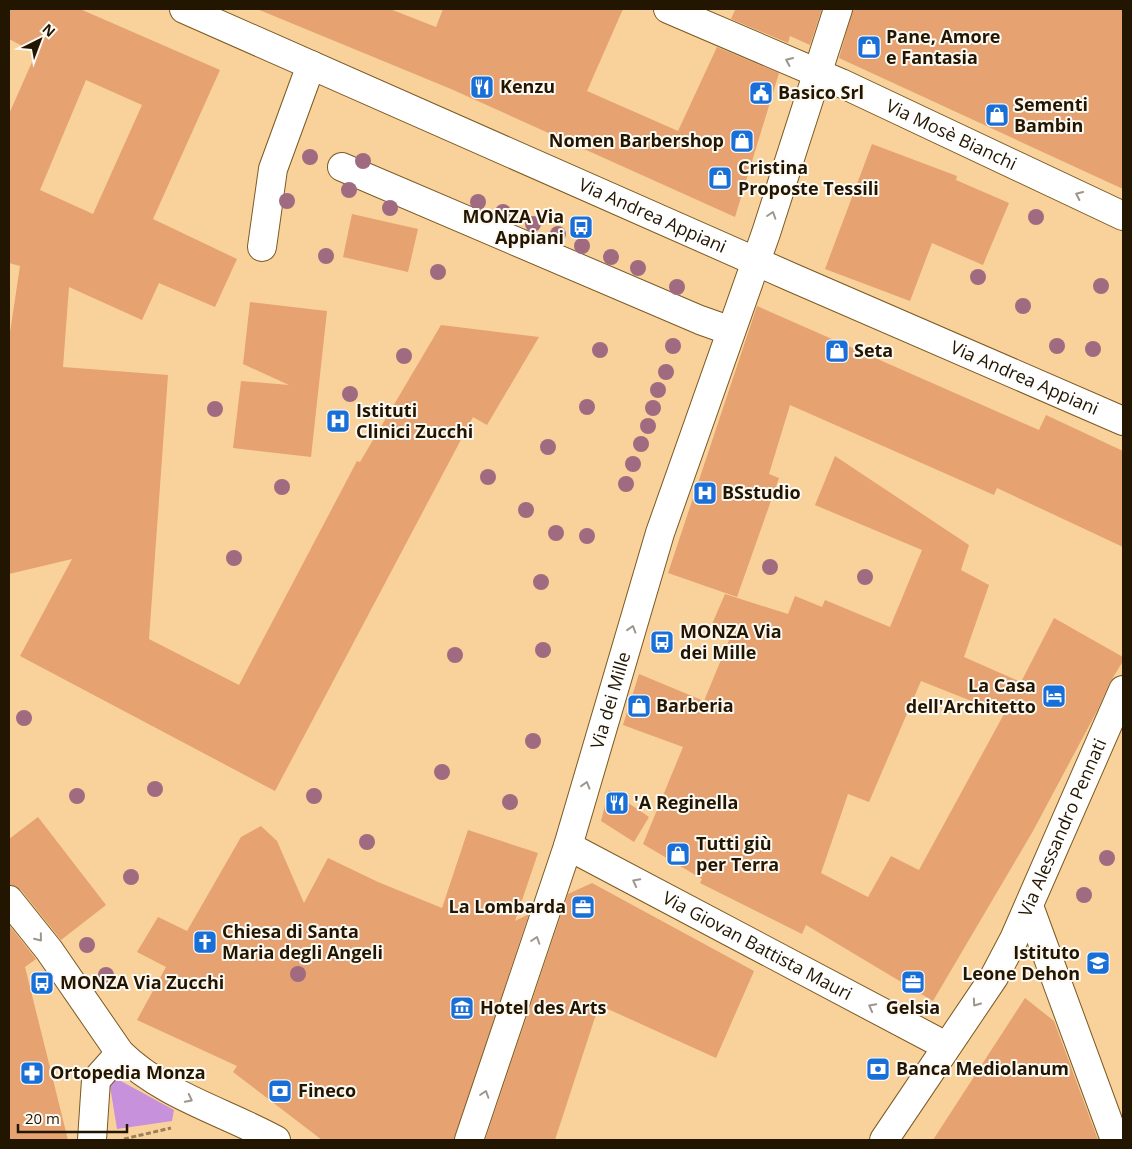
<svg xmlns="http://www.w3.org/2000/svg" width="1132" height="1149" font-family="'Open Sans',sans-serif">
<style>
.green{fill:#c791db}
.building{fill:#e6a270;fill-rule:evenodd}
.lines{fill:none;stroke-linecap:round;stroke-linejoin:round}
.minor-casing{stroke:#7b5922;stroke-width:30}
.path{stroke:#9b8057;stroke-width:3;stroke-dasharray:5 2.5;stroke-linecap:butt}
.minor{stroke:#fff;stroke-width:28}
.tree{fill:#a06b81}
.oneway{stroke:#9c968d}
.labels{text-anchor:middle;stroke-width:4;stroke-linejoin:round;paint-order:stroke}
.poi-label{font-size:18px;font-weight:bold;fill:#231601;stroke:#fef9f2;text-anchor:start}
.street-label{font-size:18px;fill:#231601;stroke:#fef9f2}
</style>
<rect width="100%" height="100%" fill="#f8d29a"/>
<path class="green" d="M108 1074 174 1110 172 1121 117 1129Z"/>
<path class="building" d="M9 9H80L220 70 153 219 237 259 215 307 159 283 142 320 69 287 63 367 168 375 149 639 239 685 357 461 360 462 441 325 539 337 487 425 473 417 275 791 20 656 72 559 9 574V339L20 266 9 263V114L36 53 9 39ZM86 80 142 105 93 214 40 190Z
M257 9H390L436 27 443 9H623L587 91 678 131 717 47 779 73 735 217 451 89Z
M732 9H822L810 45 790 36 788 43 731 19 735 10Z
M853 9H1123V189L839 58Z
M872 144 957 176 956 180 1009 203 983 265 932 243 910 301 825 269Z
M352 214 418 229 408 272 343 257Z
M250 302 327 311 311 457 233 448 241 381 289 385 243 364Z
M757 306 1039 430 1046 415 1123 451V547L997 488 994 495 790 405 769 474 779 478 737 597 668 573Z
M835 456 969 545 961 570 989 585 964 657 1021 682 1054 618 1123 657V661L1109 684 1097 711 1033 831 933 1001 806 925 802 934 700 883 702 879 643 844 683 747 623 725 639 674 704 701 732 633 712 624 725 594 788 614 795 596 822 607 825 600 890 627 922 550 815 505ZM921 681 1004 714 919 870 891 856 868 897 821 873 848 794 869 802Z
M609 790 649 817 634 842 601 821Z
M38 817 106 905 61 940 21 890 9 885V839Z
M261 826 277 841 304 903 328 858 378 882 442 908 468 830 538 853 515 921 529 914 454 1140H322L233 1072 237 1066 137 1020 166 967 137 952 158 917 187 931 241 837Z
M592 883 754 971 716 1058 599 1005 555 1140H485L568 894Z
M9 925 36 959 25 967 68 1140H9Z
M1025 998 1054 1021 1098 1140H933Z"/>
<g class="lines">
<g class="minor-casing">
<g id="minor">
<path id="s1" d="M184 9 791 277 1123 421"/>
<path id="s2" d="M668 9 841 83 1123 216"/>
<path d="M342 167 700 320 731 331"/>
<path d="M262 247 273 169 311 65"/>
<path id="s3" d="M568 846 946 1046"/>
<path d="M9 900 49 950 120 1053C164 1096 223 1111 276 1140"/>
<path d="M1029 906 1115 1140"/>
<path d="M92 1140 96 1080 120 1053"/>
<path id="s4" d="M469 1140 568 846 660 533 766 233 838 9"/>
<path id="s5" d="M884 1140 994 977 1014 939 1123 690"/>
</g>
</g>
<path class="path" d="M124 1139 171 1128"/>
<use href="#minor" class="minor"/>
</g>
<g class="tree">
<circle cx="310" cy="157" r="8"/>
<circle cx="363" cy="161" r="8"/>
<circle cx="349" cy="190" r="8"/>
<circle cx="287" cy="201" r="8"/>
<circle cx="478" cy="202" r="8"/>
<circle cx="390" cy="208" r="8"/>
<circle cx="503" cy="212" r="8"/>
<circle cx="1036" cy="217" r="8"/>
<circle cx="533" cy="224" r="8"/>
<circle cx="558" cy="234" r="8"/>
<circle cx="582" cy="246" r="8"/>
<circle cx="326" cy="256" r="8"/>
<circle cx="611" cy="257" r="8"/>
<circle cx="638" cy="268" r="8"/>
<circle cx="438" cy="272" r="8"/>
<circle cx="978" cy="277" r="8"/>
<circle cx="1101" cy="286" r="8"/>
<circle cx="677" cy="287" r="8"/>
<circle cx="1023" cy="306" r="8"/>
<circle cx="673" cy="346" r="8"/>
<circle cx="1057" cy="346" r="8"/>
<circle cx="1093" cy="349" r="8"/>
<circle cx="600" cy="350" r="8"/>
<circle cx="404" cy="356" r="8"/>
<circle cx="666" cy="372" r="8"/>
<circle cx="658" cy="390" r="8"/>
<circle cx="350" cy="394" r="8"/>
<circle cx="587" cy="407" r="8"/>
<circle cx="653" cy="408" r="8"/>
<circle cx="215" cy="409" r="8"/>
<circle cx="648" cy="426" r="8"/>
<circle cx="641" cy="444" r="8"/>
<circle cx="548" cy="447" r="8"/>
<circle cx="633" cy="464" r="8"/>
<circle cx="488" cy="477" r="8"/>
<circle cx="626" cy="484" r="8"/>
<circle cx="282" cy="487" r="8"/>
<circle cx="526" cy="510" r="8"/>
<circle cx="556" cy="533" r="8"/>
<circle cx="587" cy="536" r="8"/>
<circle cx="234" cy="558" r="8"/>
<circle cx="770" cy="567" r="8"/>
<circle cx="865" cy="577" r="8"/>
<circle cx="541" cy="582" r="8"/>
<circle cx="543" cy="650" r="8"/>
<circle cx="455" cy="655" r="8"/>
<circle cx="24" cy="718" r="8"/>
<circle cx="533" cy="741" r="8"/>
<circle cx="442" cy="772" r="8"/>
<circle cx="155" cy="789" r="8"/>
<circle cx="77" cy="796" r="8"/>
<circle cx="314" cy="796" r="8"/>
<circle cx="510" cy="802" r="8"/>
<circle cx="367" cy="842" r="8"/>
<circle cx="1107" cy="858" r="8"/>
<circle cx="131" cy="877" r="8"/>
<circle cx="1084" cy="895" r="8"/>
<circle cx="87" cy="945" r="8"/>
<circle cx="298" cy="974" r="8"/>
<circle cx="106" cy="975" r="8"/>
</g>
<defs><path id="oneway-chevron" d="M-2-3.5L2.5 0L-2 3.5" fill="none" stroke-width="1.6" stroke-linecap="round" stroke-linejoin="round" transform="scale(1.25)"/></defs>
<g class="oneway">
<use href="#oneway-chevron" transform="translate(789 61) rotate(-156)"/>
<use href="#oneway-chevron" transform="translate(1079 195) rotate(-155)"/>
<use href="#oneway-chevron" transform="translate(772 215) rotate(-72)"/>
<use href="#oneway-chevron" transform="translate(632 629) rotate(-73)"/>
<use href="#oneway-chevron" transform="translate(586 785) rotate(-73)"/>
<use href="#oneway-chevron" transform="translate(636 882) rotate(-152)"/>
<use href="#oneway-chevron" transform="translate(39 938) rotate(51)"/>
<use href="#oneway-chevron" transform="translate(536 940) rotate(-72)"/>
<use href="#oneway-chevron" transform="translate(976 1003) rotate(125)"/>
<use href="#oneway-chevron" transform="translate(872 1007) rotate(-152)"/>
<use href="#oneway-chevron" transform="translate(485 1094) rotate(-72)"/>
<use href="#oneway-chevron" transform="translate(189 1099) rotate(27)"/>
</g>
<defs>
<g id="shop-square" transform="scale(1.25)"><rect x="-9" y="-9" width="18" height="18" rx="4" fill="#196fd8" stroke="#fef9f2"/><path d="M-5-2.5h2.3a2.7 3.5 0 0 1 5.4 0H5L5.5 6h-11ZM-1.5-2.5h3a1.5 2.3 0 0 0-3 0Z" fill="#fff"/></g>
<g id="restaurant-square" transform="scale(1.25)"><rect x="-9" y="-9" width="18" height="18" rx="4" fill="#196fd8" stroke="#fef9f2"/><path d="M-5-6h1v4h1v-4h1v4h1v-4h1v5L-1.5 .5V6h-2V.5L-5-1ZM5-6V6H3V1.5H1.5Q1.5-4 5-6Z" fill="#fff"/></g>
<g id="civic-square" transform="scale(1.25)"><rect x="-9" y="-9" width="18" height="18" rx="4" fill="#196fd8" stroke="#fef9f2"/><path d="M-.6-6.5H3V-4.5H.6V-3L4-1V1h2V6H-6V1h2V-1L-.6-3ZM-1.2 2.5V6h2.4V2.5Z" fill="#fff"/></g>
<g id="bus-square" transform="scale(1.25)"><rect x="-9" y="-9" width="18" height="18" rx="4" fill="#196fd8" stroke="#fef9f2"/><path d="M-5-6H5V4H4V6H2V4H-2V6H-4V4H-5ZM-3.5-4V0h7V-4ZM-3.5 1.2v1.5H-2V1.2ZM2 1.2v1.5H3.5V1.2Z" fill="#fff"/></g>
<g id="hospital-square" transform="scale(1.25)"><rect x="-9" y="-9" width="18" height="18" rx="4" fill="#196fd8" stroke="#fef9f2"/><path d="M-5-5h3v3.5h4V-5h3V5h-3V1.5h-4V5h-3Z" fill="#fff"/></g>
<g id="hotel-square" transform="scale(1.25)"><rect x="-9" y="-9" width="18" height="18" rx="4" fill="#196fd8" stroke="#fef9f2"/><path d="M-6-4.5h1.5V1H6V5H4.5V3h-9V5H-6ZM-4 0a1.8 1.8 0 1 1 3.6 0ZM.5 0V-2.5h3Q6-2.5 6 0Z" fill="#fff"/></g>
<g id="office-square" transform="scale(1.25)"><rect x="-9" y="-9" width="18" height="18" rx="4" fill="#196fd8" stroke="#fef9f2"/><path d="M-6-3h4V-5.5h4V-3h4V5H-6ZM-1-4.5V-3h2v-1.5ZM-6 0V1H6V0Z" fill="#fff"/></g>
<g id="church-square" transform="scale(1.25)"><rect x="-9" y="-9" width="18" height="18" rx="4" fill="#196fd8" stroke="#fef9f2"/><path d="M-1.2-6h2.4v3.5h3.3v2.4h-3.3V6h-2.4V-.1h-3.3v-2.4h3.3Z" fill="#fff"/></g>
<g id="school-square" transform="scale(1.25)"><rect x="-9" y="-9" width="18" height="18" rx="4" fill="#196fd8" stroke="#fef9f2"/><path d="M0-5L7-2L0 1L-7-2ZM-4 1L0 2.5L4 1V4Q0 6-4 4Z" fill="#fff"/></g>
<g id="museum-square" transform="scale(1.25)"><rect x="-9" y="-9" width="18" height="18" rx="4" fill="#196fd8" stroke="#fef9f2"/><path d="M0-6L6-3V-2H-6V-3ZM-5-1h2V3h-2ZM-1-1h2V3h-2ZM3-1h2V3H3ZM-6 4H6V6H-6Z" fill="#fff"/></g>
<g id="bank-square" transform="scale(1.25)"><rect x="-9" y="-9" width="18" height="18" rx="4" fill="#196fd8" stroke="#fef9f2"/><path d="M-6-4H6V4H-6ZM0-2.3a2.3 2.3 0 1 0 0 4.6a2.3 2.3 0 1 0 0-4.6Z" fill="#fff"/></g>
<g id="pharmacy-square" transform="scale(1.25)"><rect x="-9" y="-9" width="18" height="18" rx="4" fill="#196fd8" stroke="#fef9f2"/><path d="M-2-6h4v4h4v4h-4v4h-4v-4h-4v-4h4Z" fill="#fff"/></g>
</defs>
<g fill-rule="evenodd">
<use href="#shop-square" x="869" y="47"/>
<use href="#restaurant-square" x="482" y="87"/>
<use href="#civic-square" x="761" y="93"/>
<use href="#shop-square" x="997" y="115"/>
<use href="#shop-square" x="742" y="141"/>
<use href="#shop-square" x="720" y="178"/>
<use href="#bus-square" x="581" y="227"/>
<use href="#shop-square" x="837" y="351"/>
<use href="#hospital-square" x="338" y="421"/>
<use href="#hospital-square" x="705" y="493"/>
<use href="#bus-square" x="662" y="642"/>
<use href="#hotel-square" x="1054" y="696"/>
<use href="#shop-square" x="639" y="706"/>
<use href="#restaurant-square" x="617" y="803"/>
<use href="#shop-square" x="678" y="854"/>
<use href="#office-square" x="583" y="907"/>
<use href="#church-square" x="205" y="942"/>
<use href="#school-square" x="1098" y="963"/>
<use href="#office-square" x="913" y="982"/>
<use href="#bus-square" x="42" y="983"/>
<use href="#museum-square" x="462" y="1008"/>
<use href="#bank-square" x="878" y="1069"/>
<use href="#pharmacy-square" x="32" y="1073"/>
<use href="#bank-square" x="280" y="1091"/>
</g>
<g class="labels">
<g class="poi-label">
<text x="886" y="43">Pane, Amore<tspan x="886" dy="21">e Fantasia</tspan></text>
<text x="500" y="93">Kenzu</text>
<text x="778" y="99">Basico Srl</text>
<text x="1014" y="111">Sementi<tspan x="1014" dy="21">Bambin</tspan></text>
<text x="724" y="147" text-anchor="end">Nomen Barbershop</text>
<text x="738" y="174">Cristina<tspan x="738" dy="21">Proposte Tessili</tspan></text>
<text x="564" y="223" text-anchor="end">MONZA Via<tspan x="564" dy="21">Appiani</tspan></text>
<text x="854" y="357">Seta</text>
<text x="356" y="417">Istituti<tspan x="356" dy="21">Clinici Zucchi</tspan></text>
<text x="722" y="499">BSstudio</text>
<text x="680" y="638">MONZA Via<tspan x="680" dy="21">dei Mille</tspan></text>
<text x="1036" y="692" text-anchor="end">La Casa<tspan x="1036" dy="21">dell'Architetto</tspan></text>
<text x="656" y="712">Barberia</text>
<text x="634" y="809">'A Reginella</text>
<text x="696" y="850">Tutti giù<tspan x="696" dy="21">per Terra</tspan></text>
<text x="566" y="913" text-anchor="end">La Lombarda</text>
<text x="222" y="938">Chiesa di Santa<tspan x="222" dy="21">Maria degli Angeli</tspan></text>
<text x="1080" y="959" text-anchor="end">Istituto<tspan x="1080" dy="21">Leone Dehon</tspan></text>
<text x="60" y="989">MONZA Via Zucchi</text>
<text x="480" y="1014">Hotel des Arts</text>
<text x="913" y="1014" text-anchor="middle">Gelsia</text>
<text x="896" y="1075">Banca Mediolanum</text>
<text x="50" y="1079">Ortopedia Monza</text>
<text x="298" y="1097">Fineco</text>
</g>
<g class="street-label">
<text dy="6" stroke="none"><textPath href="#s2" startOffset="310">Via Mosè Bianchi</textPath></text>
<text dy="6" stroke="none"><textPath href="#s1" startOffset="512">Via Andrea Appiani</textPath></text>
<text dy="6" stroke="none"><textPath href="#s1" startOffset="918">Via Andrea Appiani</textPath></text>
<text dy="6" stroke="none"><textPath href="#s4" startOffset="462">Via dei Mille</textPath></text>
<text dy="6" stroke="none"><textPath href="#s5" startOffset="361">Via Alessandro Pennati</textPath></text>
<text dy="6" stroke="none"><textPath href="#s3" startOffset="214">Via Giovan Battista Mauri</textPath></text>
</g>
</g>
<rect width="1132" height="1149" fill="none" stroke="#231601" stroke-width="20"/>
<g transform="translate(40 40) rotate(42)" stroke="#fef9f2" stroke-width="4" paint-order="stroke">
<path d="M0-4L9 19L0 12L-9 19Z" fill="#231601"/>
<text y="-8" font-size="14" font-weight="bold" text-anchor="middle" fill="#231601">N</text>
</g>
<path d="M18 1124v8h109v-8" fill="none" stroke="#231601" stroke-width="2.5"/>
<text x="25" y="1124" font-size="15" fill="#231601" stroke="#fef9f2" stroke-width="4" paint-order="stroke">20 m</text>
</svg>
